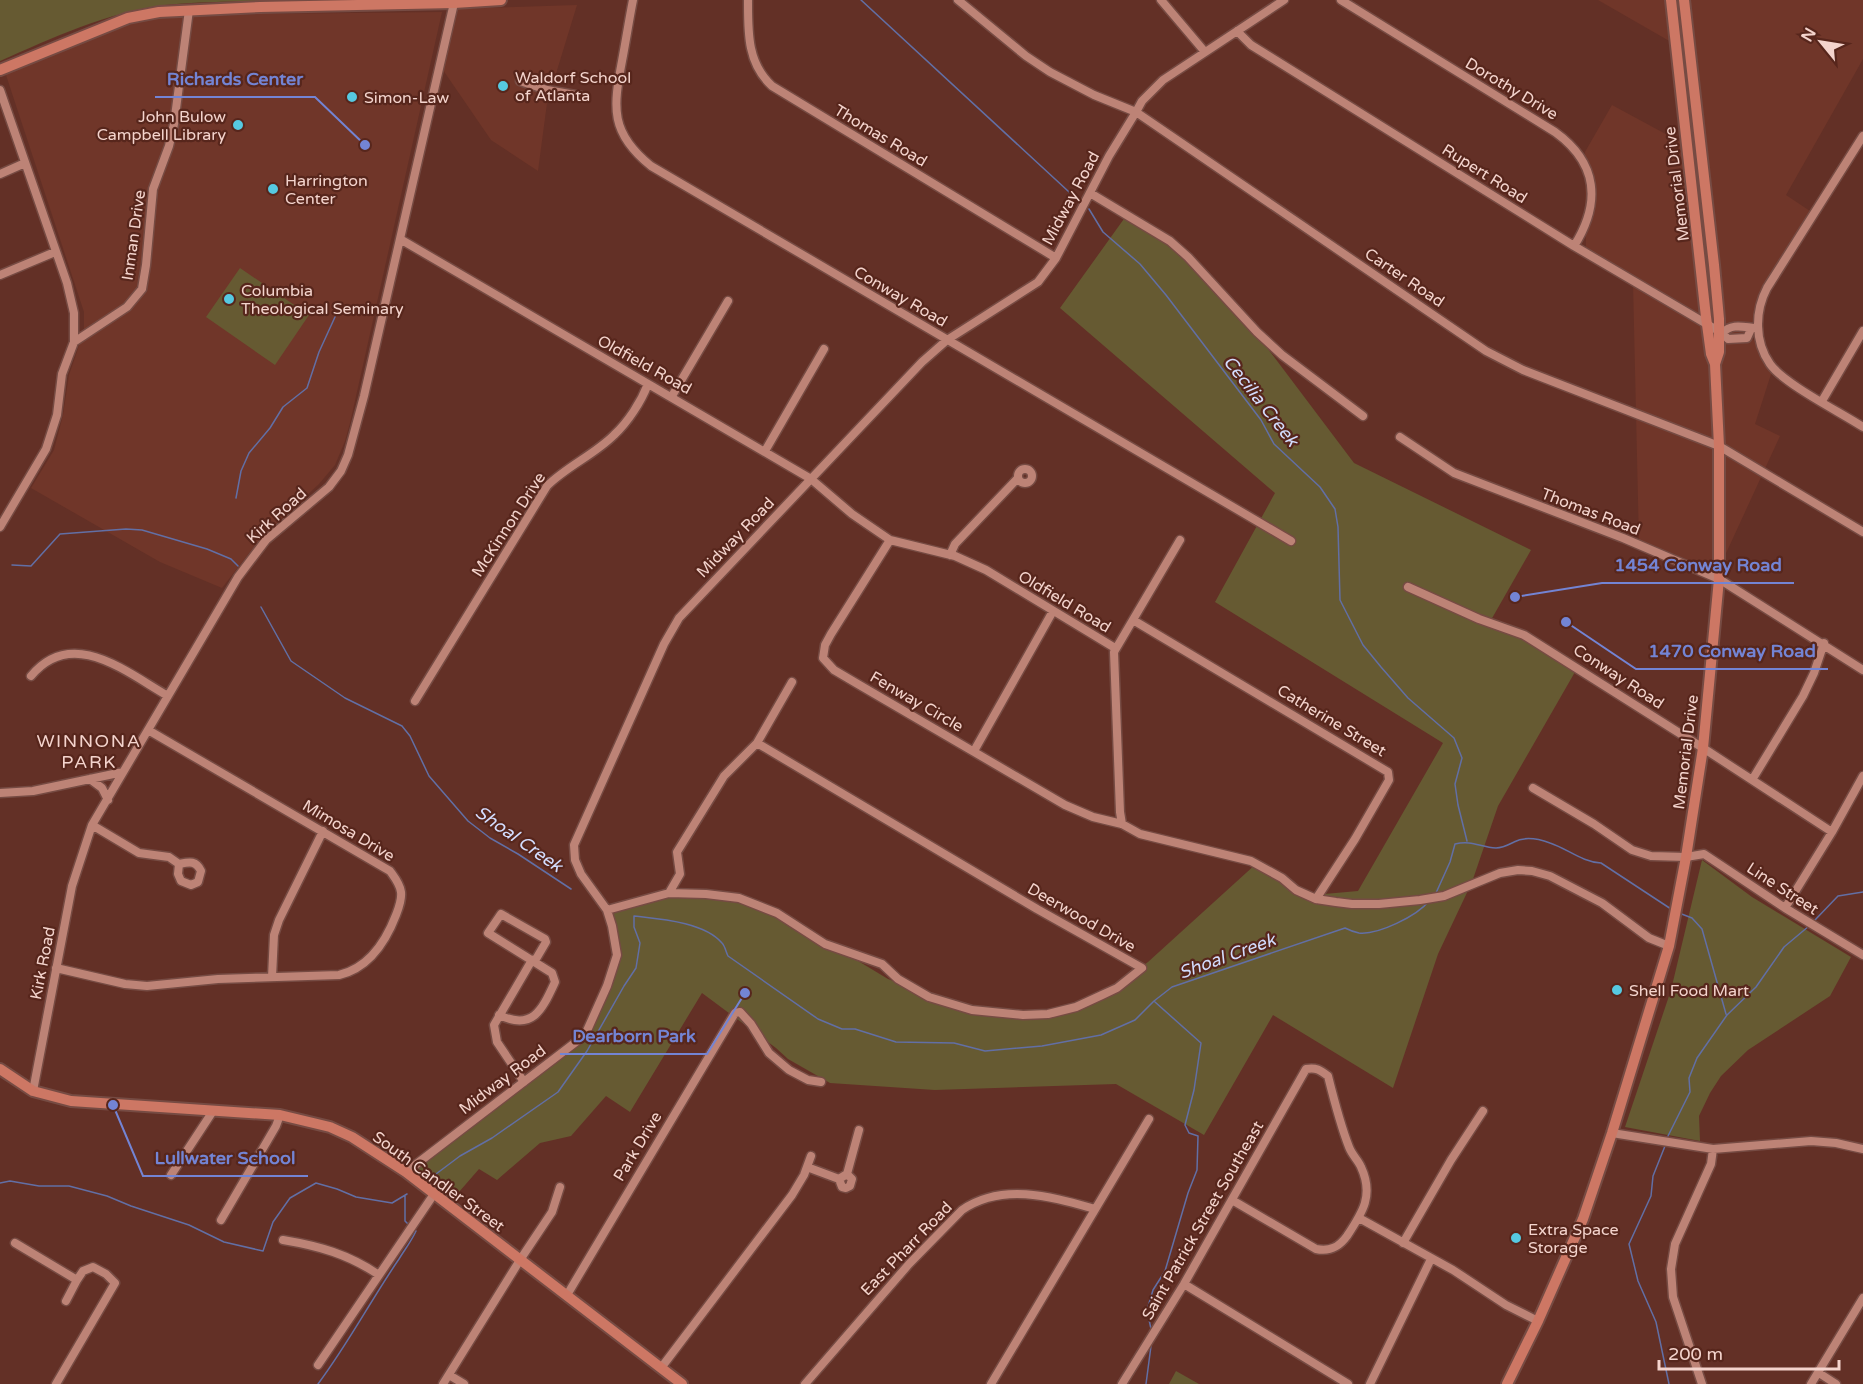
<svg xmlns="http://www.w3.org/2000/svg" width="1863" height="1384" font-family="'Varela Round',sans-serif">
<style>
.built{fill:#703629}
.green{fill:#665a32}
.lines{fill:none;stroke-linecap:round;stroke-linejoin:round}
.stream{stroke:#626fa5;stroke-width:1.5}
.minor-casing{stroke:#764b43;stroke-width:11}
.major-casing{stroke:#764b43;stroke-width:14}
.minor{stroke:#bd8376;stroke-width:8}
.major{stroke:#cd7764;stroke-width:10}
.poi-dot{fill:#56c9e1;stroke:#57261c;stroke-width:2}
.labels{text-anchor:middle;stroke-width:4.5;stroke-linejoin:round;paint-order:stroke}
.poi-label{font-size:16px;fill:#f4d4cd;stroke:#57261c;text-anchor:start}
.street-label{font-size:16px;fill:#f4d4cd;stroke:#57261c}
.water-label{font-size:18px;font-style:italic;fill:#d3dcfd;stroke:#57261c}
.neighbourhood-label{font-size:18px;letter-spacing:1.5px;fill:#f4d4cd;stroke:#57261c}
.leader{fill:none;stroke:#7384d4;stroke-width:2}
.callout-dot{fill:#7384d4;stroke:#57261c;stroke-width:2}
.callout-label{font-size:18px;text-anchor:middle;font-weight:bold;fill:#7384d4;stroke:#57261c;stroke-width:4.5;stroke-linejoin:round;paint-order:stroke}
</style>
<rect width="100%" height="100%" fill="#633026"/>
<path class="built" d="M1598 0H1863V59L1786 195 1810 211 1759 294 1750 334 1772 371 1755 424 1780 436 1716 575 1639 543 1633 283 1586 247 1585 152 1612 105 1686 145 1678 46Z
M577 5 547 103 538 171 491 140 443 70 456 9Z
M442 12 350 423 345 441 335 465 319 484 259 540 222 588 160 562 31 488 54 450 63 415 69 375 84 331V312L5 72 112 28 150 19 259 14Z"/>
<path class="green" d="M0 0H284C245 2 204 1 165 5 108 12 52 38 0 61Z
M1126 216 1186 253 1238 309 1354 463 1531 550 1491 620 1579 665 1498 806 1472 882 1438 954 1393 1088 1273 1015 1204 1135 1116 1084 935 1090 830 1083 788 1059 776 1048 702 993 630 1112 606 1096 571 1136 540 1143 497 1180 479 1169 452 1200 411 1169 476 1112 535 1072 584 1031 617 953 610 908 636 907 654 900 707 891 762 903 888 979 971 1010 1046 1015 1103 995 1148 962 1257 863 1313 895 1358 891 1443 743 1215 602 1275 493 1060 308Z
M240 268 309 315 275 365 206 317Z
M1702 860 1752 897 1851 957 1830 996 1748 1050 1721 1076 1710 1093 1699 1116 1700 1141 1625 1127 1671 990Z
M1176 1371 1199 1384H1169Z"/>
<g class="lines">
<path class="stream" d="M861 0 1081 203
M1089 209 1103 232 1140 264 1166 295 1261 420 1274 444 1320 487 1335 509 1338 527 1340 600 1363 645 1381 667 1408 698 1454 738 1462 758 1455 784 1458 805 1467 841
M236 498 241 471 249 453 270 428 283 407 307 388 319 352 335 317
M12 565 31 566 60 534 126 529 142 530 207 549 231 559 238 566
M261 607 291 661 345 698 402 726 410 736 429 776 468 821 490 838 518 854 571 889
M1436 893 1450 862 1455 844C1472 840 1480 847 1496 848 1503 848 1508 845 1514 842 1525 836 1539 839 1550 843 1568 849 1582 862 1601 863L1671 909
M1679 913 1692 918 1702 929 1726 1014
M1815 920 1838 896 1863 892
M1667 1138 1690 1092 1689 1078 1697 1058 1727 1015 1756 987 1784 947 1809 926
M1665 1146 1653 1176 1651 1196 1629 1244 1638 1281 1656 1322 1669 1384
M432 1177 460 1156 492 1138 558 1092 587 1051 624 986 636 968 640 943 634 927V916C660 919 704 922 722 943 725 946 726 952 728 956L818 1019 842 1029H855L896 1042 954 1043 985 1051 1042 1046 1101 1035 1135 1020 1154 1001 1172 987 1345 928C1349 930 1354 932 1359 933 1378 935 1417 916 1429 901
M0 1183 10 1181 39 1186H69L107 1196 131 1206 189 1225 224 1242 263 1251 273 1222 290 1198 316 1183 337 1189 356 1197 392 1203 407 1194
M405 1195V1221L409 1225
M1151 1329 1147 1310 1153 1290 1165 1271 1188 1193 1197 1170 1198 1136 1189 1133 1185 1125 1194 1090 1201 1043 1155 1002
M318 1384C348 1344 371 1300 399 1259 405 1249 411 1242 416 1231L415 1230
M1146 1384 1151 1346"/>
<g class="minor-casing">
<path id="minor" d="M633 0C629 20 626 40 622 61 613 108 610 133 651 166L1291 541
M748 0C748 32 747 63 772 86L1056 258
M958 0 1026 56 1050 72 1094 95 1136 112 1486 351 1523 370 1719 446 1863 532
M1161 0 1205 52
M1341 0 1555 132C1598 163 1601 203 1574 246
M1237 31 1251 45 1574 246 1722 333 1728 339 1747 338 1751 329
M520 81 547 90 581 96
M0 90 67 283 74 313V342
M1863 136 1767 288C1755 311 1754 341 1770 364 1784 384 1840 412 1863 427
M0 174 25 163
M1090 193 1170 241 1188 257 1257 332 1282 355 1363 416
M400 239 811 479 852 514 890 540 955 556 986 570 1115 648
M0 275 55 252
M1722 333C1732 323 1743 327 1755 328
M672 396 728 301
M1822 401 1863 331
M1400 437 1454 473 1623 538 1719 579 1863 670
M765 451 824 349
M1018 476a7 7 0 1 1 14 0a7 7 0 1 1-14 0Z
M0 527 46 449 57 415 62 374 74 342 127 307 142 289 146 265 153 189 169 146 174 124 189 10
M890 540 831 634 825 645 823 658 834 670 856 683 1065 805 1093 817 1122 824 1140 834 1251 861 1282 878 1296 890 1316 899 1336 902 1352 904H1379L1420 900 1444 896 1500 873 1518 870 1532 871 1550 876 1602 903 1649 938 1669 946
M950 555 955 544 1018 478
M1408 587 1479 619 1524 635 1703 748 1832 832
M1133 620 1388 772 1389 780 1355 839 1316 899
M31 676C72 626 126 672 168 696
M415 701 547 486C567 466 594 455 614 435 628 422 641 402 648 384
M974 751 1053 611
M90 779 102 788 108 800
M1752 780 1803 696 1814 673 1824 643
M1533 788 1594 824 1632 850 1651 856 1686 857 1704 854 1785 908 1863 955
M0 793 33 791 123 772
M1122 824 1120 812 1114 652 1180 540
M92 825 139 853 169 857 179 864 178 874 181 881 191 885 198 882 201 871C196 860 189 862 179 864
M669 893 680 874 677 852 724 776 757 743 792 682
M1785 908 1832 832 1863 776
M607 910 669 893 706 894 739 898 777 913 825 944 882 964 898 979 929 997 972 1010 1023 1015 1048 1014 1076 1007 1102 995 1117 988 1142 968 1037 909 757 743
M56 968 125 984 147 986 218 979 339 975C369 968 386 941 396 915 399 907 402 900 401 892 400 884 395 878 390 871L148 730
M272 977 274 935 279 920 323 831
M499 1015C533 1031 542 1010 555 982L552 973 488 933 501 914 545 939 546 942 536 959 532 960 494 1025 497 1042 524 1082
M33 1091 72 886 92 825 238 577 266 540 329 487 341 471 348 455 364 396 454 3
M1612 1133 1713 1149 1811 1141 1836 1143 1863 1149
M807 1167 839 1179 847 1174 859 1130
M406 1172 585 1035 607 986 617 955 612 926 607 910 581 874 575 860 574 845 664 644 679 618 922 362 947 340 1038 282 1056 258 1109 156 1136 112 1142 101 1163 80 1284 0
M171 1175 213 1111
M839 1179 842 1187 846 1188 850 1186 852 1179 847 1174
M1359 1218 1453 1270 1506 1305 1538 1321
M221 1220 276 1126 280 1115
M283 1240C319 1246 348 1254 379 1275
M15 1243 77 1280 83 1271 93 1267 106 1274 115 1283 56 1384
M1403 1243 1451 1160 1483 1111
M1184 1284 1348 1384
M567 1295 735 1013 740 1012 751 1024 769 1053 789 1070 808 1080 821 1082
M66 1301 77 1280
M318 1365 434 1194
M661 1368 792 1195 804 1175 811 1156
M1819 1373 1836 1384
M449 1375 464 1384
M443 1384 520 1260 552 1212 560 1187
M805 1384 909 1264 962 1210C1003 1182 1052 1197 1095 1209
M991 1384 1149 1119
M1122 1384 1184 1284 1306 1069C1316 1067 1320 1070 1328 1076 1334 1100 1340 1124 1349 1147 1352 1155 1358 1160 1361 1167 1374 1195 1363 1212 1347 1236 1339 1247 1330 1252 1316 1249L1232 1200
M1370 1384 1431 1259
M1702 1384 1673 1297 1671 1269 1675 1244 1711 1164 1713 1149
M1811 1384 1863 1298"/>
</g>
<g class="major-casing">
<path id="major" d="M1671 0 1706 317 1711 354 1715 364
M0 70 128 18 159 12 260 7 454 3 501 0
M0 1069 33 1091 71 1101 280 1115 330 1127 352 1137 406 1172 682 1384
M1507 1384 1538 1321 1583 1219 1612 1133 1669 946 1686 857 1703 748 1719 579V446L1715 364 1719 352V319L1714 265 1684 0"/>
</g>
<use href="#minor" class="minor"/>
<use href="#major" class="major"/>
</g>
<g class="poi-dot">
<circle cx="503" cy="86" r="6"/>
<circle cx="352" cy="97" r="6"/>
<circle cx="238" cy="125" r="6"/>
<circle cx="273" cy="189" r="6"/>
<circle cx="229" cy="299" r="6"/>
<circle cx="1617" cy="990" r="6"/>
<circle cx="1516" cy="1238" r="6"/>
</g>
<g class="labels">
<g class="poi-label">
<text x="515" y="83">Waldorf School<tspan x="515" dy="18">of Atlanta</tspan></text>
<text x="364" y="103">Simon-Law</text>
<text x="226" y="122" text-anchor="end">John Bulow<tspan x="226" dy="18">Campbell Library</tspan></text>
<text x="285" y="186">Harrington<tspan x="285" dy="18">Center</tspan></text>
<text x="241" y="296">Columbia<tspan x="241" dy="18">Theological Seminary</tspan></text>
<text x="1629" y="996">Shell Food Mart</text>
<text x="1528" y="1235">Extra Space<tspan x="1528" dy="18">Storage</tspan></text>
</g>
<g class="street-label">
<text transform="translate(1512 88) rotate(31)" y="6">Dorothy Drive</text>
<text transform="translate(881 135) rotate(31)" y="6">Thomas Road</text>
<text transform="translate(1485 173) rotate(32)" y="6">Rupert Road</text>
<text transform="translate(1676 184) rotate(-97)" y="6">Memorial Drive</text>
<text transform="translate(1070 198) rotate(-62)" y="6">Midway Road</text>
<text transform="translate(133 235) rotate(-82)" y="6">Inman Drive</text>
<text transform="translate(1405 277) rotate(34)" y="6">Carter Road</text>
<text transform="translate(901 296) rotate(30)" y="6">Conway Road</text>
<text transform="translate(645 364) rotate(29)" y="6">Oldfield Road</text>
<text transform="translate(1591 511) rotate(21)" y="6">Thomas Road</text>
<text transform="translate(276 515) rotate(-42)" y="6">Kirk Road</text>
<text transform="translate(508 524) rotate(-57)" y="6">McKinnon Drive</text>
<text transform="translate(735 537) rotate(-46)" y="6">Midway Road</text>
<text transform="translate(1065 601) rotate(31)" y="6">Oldfield Road</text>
<text transform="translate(1619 676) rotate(33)" y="6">Conway Road</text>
<text transform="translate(917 701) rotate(30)" y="6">Fenway Circle</text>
<text transform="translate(1332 720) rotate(31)" y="6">Catherine Street</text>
<text transform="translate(1685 752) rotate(-83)" y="6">Memorial Drive</text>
<text transform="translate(349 830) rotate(31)" y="6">Mimosa Drive</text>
<text transform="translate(1783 888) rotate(33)" y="6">Line Street</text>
<text transform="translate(1082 917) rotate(30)" y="6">Deerwood Drive</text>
<text transform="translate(42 963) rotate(-79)" y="6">Kirk Road</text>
<text transform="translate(502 1079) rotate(-37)" y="6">Midway Road</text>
<text transform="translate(637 1146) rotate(-59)" y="6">Park Drive</text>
<text transform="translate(439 1181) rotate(36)" y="6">South Candler Street</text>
<text transform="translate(1202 1220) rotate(-60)" y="6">Saint Patrick Street Southeast</text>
<text transform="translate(906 1248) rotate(-46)" y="6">East Pharr Road</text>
</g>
<g class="water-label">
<text transform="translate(1261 401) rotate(52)" y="6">Cecilia Creek</text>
<text transform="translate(519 839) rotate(35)" y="6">Shoal Creek</text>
<text transform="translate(1227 956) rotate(-20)" y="6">Shoal Creek</text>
</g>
<g class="neighbourhood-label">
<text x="89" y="747">WINNONA<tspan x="89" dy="21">PARK</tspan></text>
</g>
</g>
<path class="leader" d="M365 145L315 97H155M1515 597L1602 583H1794M1566 622L1636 669H1828M745 993L707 1054H560M113 1105L143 1176H308"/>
<g class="callout-dot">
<circle cx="365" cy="145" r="6"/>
<circle cx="1515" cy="597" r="6"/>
<circle cx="1566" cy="622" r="6"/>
<circle cx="745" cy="993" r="6"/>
<circle cx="113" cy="1105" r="6"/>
</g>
<g class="callout-label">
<text x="235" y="85">Richards Center</text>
<text x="1698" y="571">1454 Conway Road</text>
<text x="1732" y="657">1470 Conway Road</text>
<text x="634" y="1042">Dearborn Park</text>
<text x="225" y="1164">Lullwater School</text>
</g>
<g transform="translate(1821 42) rotate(300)" stroke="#57261c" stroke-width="4.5" paint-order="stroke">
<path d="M0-4.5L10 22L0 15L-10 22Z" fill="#f4d4cd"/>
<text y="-9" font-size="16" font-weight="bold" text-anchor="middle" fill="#f4d4cd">N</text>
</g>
<path d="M1659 1360v9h180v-9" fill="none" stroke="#f4d4cd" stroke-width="3"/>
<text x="1668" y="1360" font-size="18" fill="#f4d4cd" stroke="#57261c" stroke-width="4.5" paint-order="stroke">200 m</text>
</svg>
